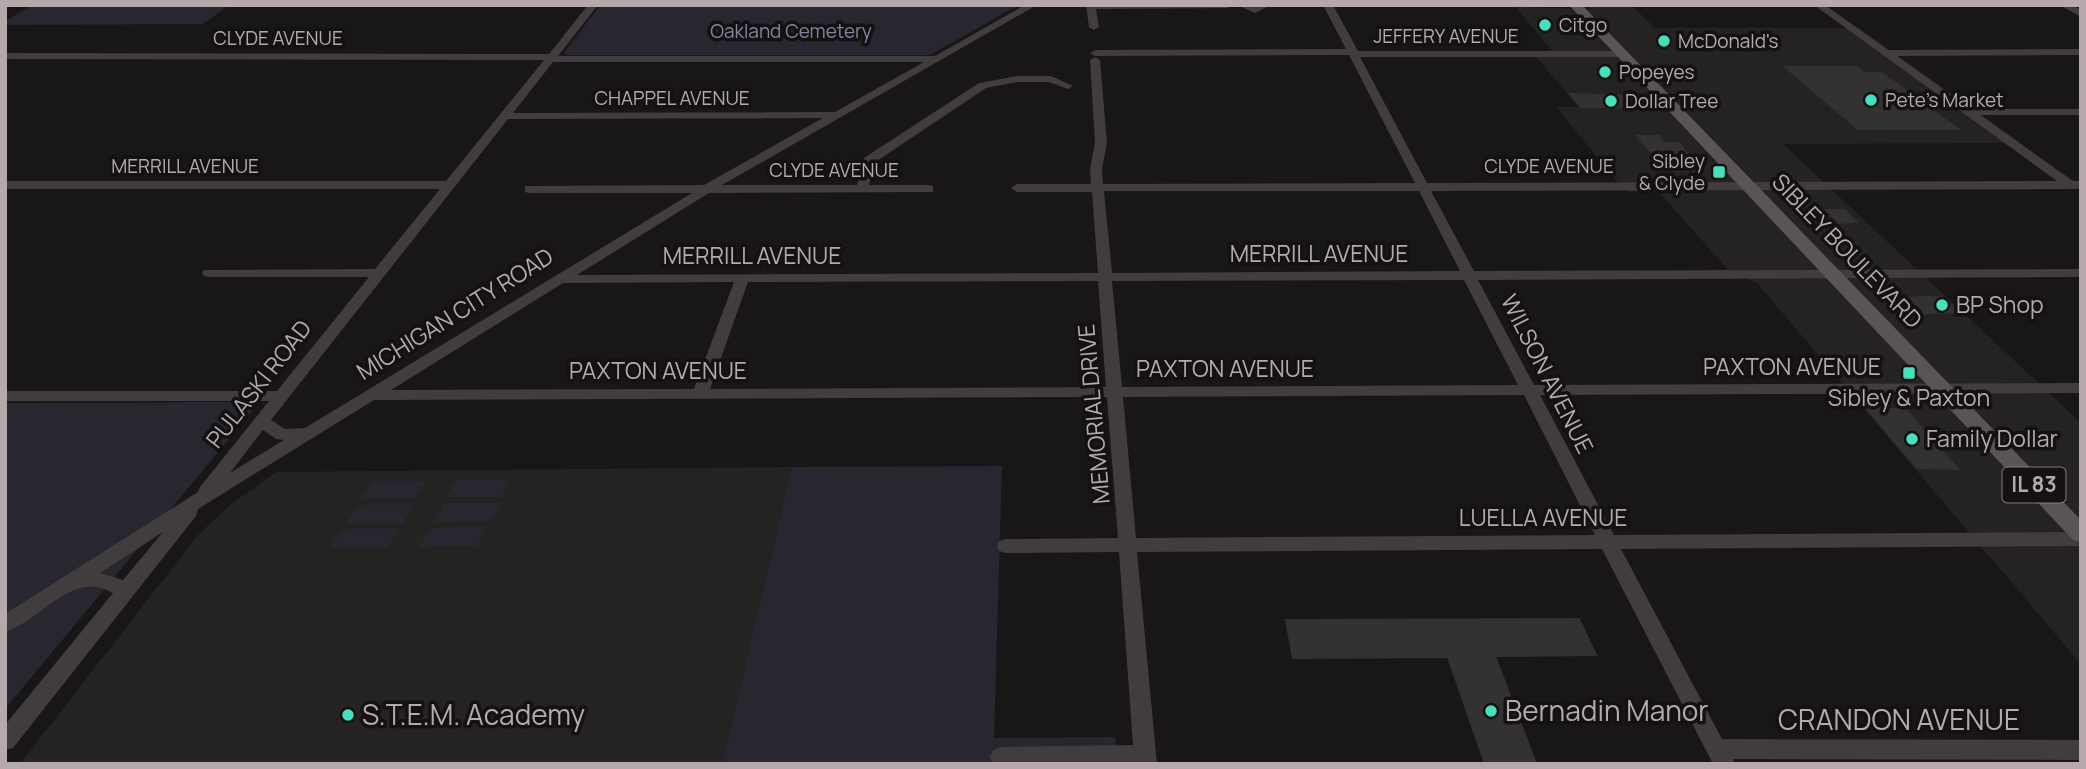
<svg xmlns="http://www.w3.org/2000/svg" width="2086" height="769" font-family="Manrope,sans-serif">
<style>
.built{fill:#252222}
.green{fill:#28272f}
.building{fill:#343131;stroke:#333130;stroke-width:2}
.lines{fill:none;stroke-linecap:round;stroke-linejoin:round}
.minor{fill:#413c3d;fill-rule:evenodd}
.major{fill:#5b5454;fill-rule:evenodd}
.poi-dot{fill:#45e0bd;stroke:#131111;stroke-width:2.5}
.labels{text-anchor:middle;stroke-width:7;stroke-linejoin:round;paint-order:stroke}
.far-poi-label{font-size:19px;fill:#b6a9ac;stroke:#131111;text-anchor:start}
.far-park-label{font-size:19px;fill:#8782a0;stroke:#131111}
.far-street-label{font-size:19px;fill:#b6a9ac;stroke:#131111}
.shield{fill:#131111;stroke:#857b7e;stroke-width:2}
.shield-label{font-size:21px;font-weight:bold;fill:#b6a9ac}
.street-label{font-size:23px;fill:#b6a9ac;stroke:#131111}
.poi-label{font-size:23px;fill:#b6a9ac;stroke:#131111;text-anchor:start}
.near-poi-label{font-size:28px;fill:#b6a9ac;stroke:#131111;text-anchor:start}
.near-street-label{font-size:28px;fill:#b6a9ac;stroke:#131111}
</style>
<rect width="100%" height="100%" fill="#181616"/>
<path class="built" d="M1588 5H1631L1655 28H1859L2021 143 1783 144 2081 423V664L1757 283 1729 271 1658 191 1629 192 1615 179 1556 107H1579L1536 57H1557L1516 7 1590 9Z
M792 467 722 764H20L197 536 230 505 276 472Z"/>
<path class="green" d="M33 5H229L203 24 5 25V21Z
M600 5H1019L930 55H567L564 53Z
M240 402 253 406V410L5 709V403Z
M1002 466 994 738 1115 737 1117 764H722L792 467Z
M510 479 502 497H446L456 480Z
M372 481H426L416 498 361 499Z
M444 503H500L490 521 434 522Z
M414 504 403 523H346L358 505Z
M487 527 477 546 419 547 430 528Z
M399 528 388 548H330L342 529Z"/>
<path class="building" d="M1785 67H1856L1864 73H1882L1958 129H1858Z
M1570 94 1639 96 1651 107H1581Z
M1637 136H1659L1665 143H1679L1701 171H1667Z
M1826 210H1844L1857 222 1839 223Z
M1926 297H1942L1958 312 1903 314 1887 298Z
M1867 409H1905L1958 469 1917 468Z
M1579 619 1596 655 1495 656 1536 764H1485L1448 657 1293 658 1286 620Z"/>
<g class="lines">
<path class="minor" d="M588 5H598L558 56H935L1025 5H1037L722 185H857L864 158 979 83 1017 76H1051L1073 86 1068 89 1049 82H1017L986 88 874 163 869 185H929L933 186V192L709 193 577 275 1098 273 1092 192H1017L1011 188 1017 184H1091L1090 169 1095 143 1090 60 1095 57 1100 60 1107 143 1102 169 1103 184 1415 183 1349 55 1095 56 1090 53 1095 50 1346 49 1323 5H1333L1358 51H1622L1627 54 1622 57H1360L1427 183 2057 181 1814 5H1825L1888 50 2081 49V55L1897 56 1971 109H2081V115H1980L2073 181H2081V189L1431 191 1474 271 2081 269V277L1478 280 1534 385 2081 383V393L1540 395 1614 535 2081 532V546L1621 549 1722 739 2081 740V760L1733 759 1735 764H1713L1602 549 1137 552 1157 764H993L990 757 993 750 1001 747 1133 745 1119 552 1006 553 999 551 997 546 999 541 1006 539 1118 538 1107 397 374 400 198 509 196 516 13 748 5 750V725L113 593C72 569 42 620 5 632V614L198 492 200 487 269 401H5V391H277L369 277H209L204 276 202 273 204 270 375 269 440 189H5V181H446L544 60 5 59V53L549 54ZM553 62H924L835 112 513 113ZM823 118 704 185 525 186V192L529 193H692L305 428 285 429 271 420 508 119ZM1104 191H1419L1460 271 1112 273ZM1464 280 1518 385 1122 387 1112 281ZM1098 281 1106 387 710 389 748 282ZM734 282 694 389 391 390 563 283ZM1524 395 1595 535 1136 538 1123 397ZM263 430 276 439 284 440 230 473ZM163 532 123 580 100 573Z
M1086 5H1233L1228 8 1096 9 1099 27 1094 30 1089 27Z
M1237 5H1271L1255 13Z
M2060 5H2072L2081 10V17Z"/>
<path class="major" d="M1569 5H1582L2081 520V542L2073 540Z"/>
</g>
<g class="poi-dot">
<circle cx="1545" cy="25" r="7"/>
<circle cx="1664" cy="41" r="7"/>
<circle cx="1605" cy="72" r="7"/>
<circle cx="1871" cy="100" r="7"/>
<circle cx="1611" cy="101" r="7"/>
<rect x="1712" y="165" width="14" height="14" rx="3.5"/>
<circle cx="1942" cy="305" r="7"/>
<rect x="1902" y="366" width="14" height="14" rx="3.5"/>
<circle cx="1912" cy="439" r="7"/>
<circle cx="1491" cy="711" r="7"/>
<circle cx="348" cy="715" r="7"/>
</g>
<g class="labels">
<g class="far-poi-label">
<text x="1559" y="32">Citgo</text>
<text x="1678" y="48">McDonald's</text>
<text x="1619" y="79">Popeyes</text>
<text x="1885" y="107">Pete's Market</text>
<text x="1625" y="108">Dollar Tree</text>
<text x="1705" y="168" text-anchor="end">Sibley<tspan x="1705" dy="22">&amp; Clyde</tspan></text>
</g>
<g class="far-park-label">
<text x="791" y="38">Oakland Cemetery</text>
</g>
<g class="far-street-label">
<text x="1446" y="43">JEFFERY AVENUE</text>
<text x="278" y="45">CLYDE AVENUE</text>
<text x="672" y="105">CHAPPEL AVENUE</text>
<text x="185" y="173">MERRILL AVENUE</text>
<text x="1549" y="173">CLYDE AVENUE</text>
<text x="834" y="177">CLYDE AVENUE</text>
</g>
<rect class="shield" x="2002.5" y="467.5" width="63" height="35" rx="5"/>
<g class="shield-label">
<text x="2034" y="492">IL 83</text>
</g>
<g class="street-label">
<text transform="translate(1847 251) rotate(46)" y="8">SIBLEY BOULEVARD</text>
<text x="1319" y="262">MERRILL AVENUE</text>
<text x="752" y="264">MERRILL AVENUE</text>
<text transform="translate(455 314) rotate(-32)" y="8">MICHIGAN CITY ROAD</text>
<text x="1792" y="375">PAXTON AVENUE</text>
<text x="1225" y="377">PAXTON AVENUE</text>
<text x="658" y="379">PAXTON AVENUE</text>
<text transform="translate(1547 374) rotate(63)" y="8">WILSON AVENUE</text>
<text transform="translate(259 384) rotate(-52)" y="8">PULASKI ROAD</text>
<text transform="translate(1094 414) rotate(-95)" y="8">MEMORIAL DRIVE</text>
<text x="1543" y="526">LUELLA AVENUE</text>
</g>
<g class="poi-label">
<text x="1956" y="313">BP Shop</text>
<text x="1909" y="406" text-anchor="middle">Sibley &amp; Paxton</text>
<text x="1926" y="447">Family Dollar</text>
</g>
<g class="near-poi-label">
<text x="1505" y="721">Bernadin Manor</text>
<text x="362" y="725">S.T.E.M. Academy</text>
</g>
<g class="near-street-label">
<text x="1899" y="730">CRANDON AVENUE</text>
</g>
</g>
<rect width="2086" height="769" fill="none" stroke="#b6a9ac" stroke-width="14"/>
</svg>
